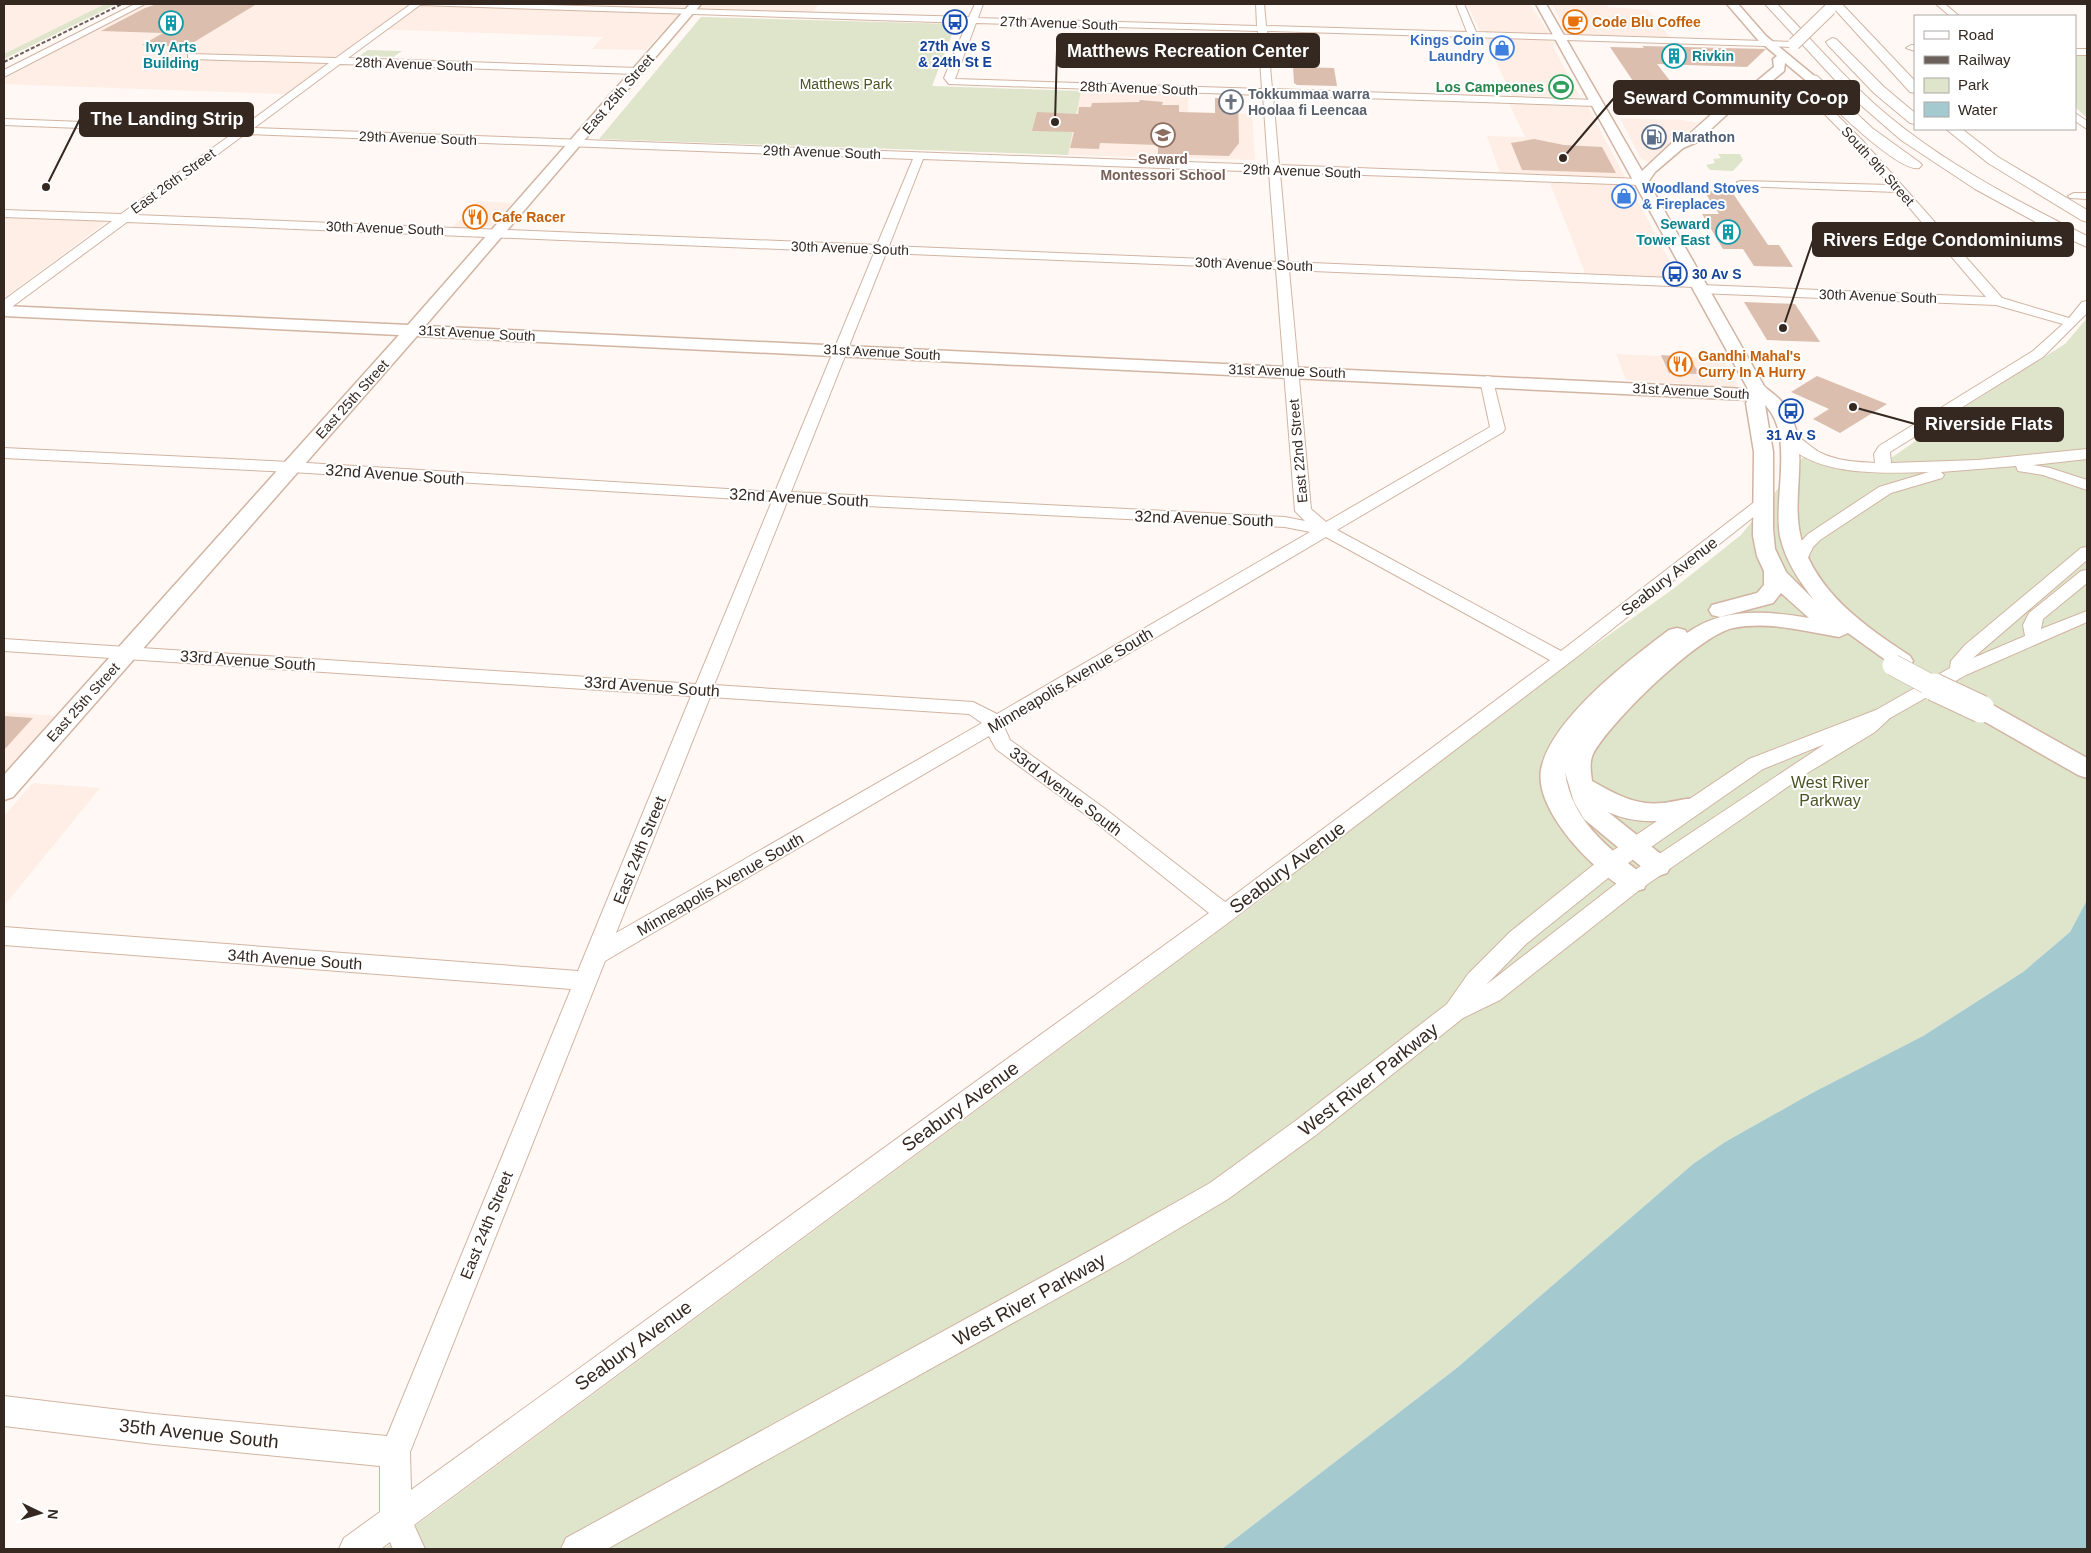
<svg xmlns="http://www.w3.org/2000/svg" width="2091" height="1553" font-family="Arial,sans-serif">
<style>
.built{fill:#feeee5}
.green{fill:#dee5cb}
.water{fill:#a4c9cf}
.building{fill:#dbbeae}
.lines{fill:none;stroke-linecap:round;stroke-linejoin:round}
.minor-casing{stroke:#d2b4a2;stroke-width:2}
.tertiary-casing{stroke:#d2b4a2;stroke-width:3}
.motorway-casing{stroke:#d2b4a2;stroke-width:2}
.minor{fill:#fff;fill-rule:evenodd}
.tertiary{fill:#fff;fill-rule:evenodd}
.motorway{fill:#fff;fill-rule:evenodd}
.rail{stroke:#6b605a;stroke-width:2;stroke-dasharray:4 2;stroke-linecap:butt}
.tertiary-bridge-far2-casing{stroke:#d2b4a2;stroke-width:14;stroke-linecap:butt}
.tertiary-bridge-far1-casing{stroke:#d2b4a2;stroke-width:22;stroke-linecap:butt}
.tertiary-bridge-casing{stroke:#d2b4a2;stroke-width:29;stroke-linecap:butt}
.tertiary-bridge-far2{stroke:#fff;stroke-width:12}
.tertiary-bridge-far1{stroke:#fff;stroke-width:21}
.tertiary-bridge{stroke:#fff;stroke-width:27}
.labels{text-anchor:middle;stroke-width:4;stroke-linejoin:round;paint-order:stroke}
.far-food-label{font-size:14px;font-weight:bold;fill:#c56008;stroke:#fff;text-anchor:start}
.far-street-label{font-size:14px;fill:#342821;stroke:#fff}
.far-shop-label{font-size:14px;font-weight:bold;fill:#366cbe;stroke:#fff;text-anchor:end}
.far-transit-label{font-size:14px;font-weight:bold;fill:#164399;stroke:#fff}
.far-culture-label{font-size:14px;font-weight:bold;fill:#0d838f;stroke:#fff}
.far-park-label{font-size:14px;fill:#4a5324;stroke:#fff}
.far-leisure-label{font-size:14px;font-weight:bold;fill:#27864d;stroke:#fff;text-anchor:end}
.far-worship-label{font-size:14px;font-weight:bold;fill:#5b616d;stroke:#fff;text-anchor:start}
.far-service-label{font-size:14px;font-weight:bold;fill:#4e5e75;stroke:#fff;text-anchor:start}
.far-education-label{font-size:14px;font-weight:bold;fill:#785e54;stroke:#fff}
.street-label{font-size:16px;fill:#342821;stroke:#fff}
.park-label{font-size:16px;fill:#4a5324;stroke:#fff}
.near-street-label{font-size:19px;fill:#342821;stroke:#fff}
.leader{fill:none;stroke:#342821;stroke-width:2}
.callout-dot{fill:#342821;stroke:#fff;stroke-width:2}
.callout{fill:#342821;stroke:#342821;stroke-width:2}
.callout-label{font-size:18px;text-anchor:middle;font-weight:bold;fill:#fff}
</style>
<rect width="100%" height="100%" fill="#fff8f4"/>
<path class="built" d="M4 4H108L4 54Z
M145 4H819L813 12 684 9 646 50 592 49 603 37 374 29 287 94 4 84V79Z
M1467 4H1530L1549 34 1480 31Z
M1552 4H1606L1608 7 1648 10 1670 38 1572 36 1567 34Z
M1485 38 1548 40 1555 43 1553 46 1580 97 1512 96Z
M1081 91 1188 94V112L1252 114 1255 160 1068 155Z
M1509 103 1585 105 1588 107 1677 275 1670 277 1586 275 1550 183 1503 181 1487 136 1525 137Z
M1620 118 1682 120 1698 123 1653 161 1647 162 1641 159Z
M478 201 512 203 492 226 477 229 452 228Z
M4 217 102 221 105 223 4 298Z
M1616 354 1723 359 1738 384 1734 387 1626 380Z
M4 712 56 716 4 774Z
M33 783 100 788 4 906V816Z"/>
<path class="green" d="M105 4H117L4 59V54Z
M701 17 956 24 932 86 1081 91 1068 155 599 139Z
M368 50 402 51 393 57 359 56Z
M2075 55 2087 56V118L2075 107Z
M1718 154H1740L1743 160 1733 171 1710 170 1706 165 1715 163 1713 159 1721 158Z
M2087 318V900L2070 932 2023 972 1923 1036 1812 1093 1725 1142 1693 1164 1458 1367 1222 1549H384L1269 894 1297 867 1567 665 1673 589 1741 535 1803 457 1871 472 1960 410 2065 344Z"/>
<path class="water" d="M2087 900V1549H1222L1458 1367 1693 1164 1725 1142 1812 1093 1923 1036 2023 972 2070 932Z"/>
<path class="building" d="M157 4H206L255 5 186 47 142 45 163 33 101 31 145 8Z
M1642 46 1766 49 1747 67 1657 64 1674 86H1667L1670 90 1648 89 1637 87 1610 47 1644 48Z
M1293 67 1334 68 1337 86 1297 85 1294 83Z
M1215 98 1238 99 1239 143 1229 156 1158 154V145L1100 143 1099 149 1070 148 1074 132 1032 131 1037 112 1078 114 1079 107H1091L1092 103 1139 102 1140 100 1163 102 1162 105H1179V112L1215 113Z
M1534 139 1564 145 1602 147 1616 173 1522 170 1511 143Z
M1704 191 1732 192 1768 245H1779L1793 267 1754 266 1743 249H1723L1702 214H1719Z
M1744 302 1795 304 1820 342 1767 340Z
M1661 355 1690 357 1699 374 1669 373Z
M1817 376 1887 404 1840 433 1813 419 1829 409 1791 392Z
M4 716 33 718 4 750Z"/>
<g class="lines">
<g class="minor-casing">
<path id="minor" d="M135 4H145L4 77V70Z
M411 4H504L969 17 975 4H983L978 18 1257 26 1256 4H1264L1266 26 1467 32 1456 4H1464L1476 32 1797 42 1799 44 1794 47 1267 31 1272 89 1596 100 1601 103 1596 106 1273 95 1279 165 1641 179 1647 182 1641 185 1280 172 1288 262 1696 279 1701 280V285L1986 297 1896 192 1737 186V182L1741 181 1890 185 1854 144 1801 90 1803 82 1809 77H1815L1817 79 1811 85V89L1862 140 2002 298 2069 318 2082 302 2087 301V313L2043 357 1890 452 1891 463 1978 460 2087 449V459L2033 465 2050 468 2087 480V490L2043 475 2018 471 2016 466 1941 472 1944 475 1942 478 1891 493 1820 540 1813 547 1804 566H1792L1790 562 1798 545 1808 534 1879 487 1929 472C1885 473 1810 478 1781 437L1784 434C1797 431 1809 447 1821 453 1837 461 1857 462 1875 463L1874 454 1879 446 2033 351 2063 324 1996 305 1699 293 1694 292V287L1289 270 1311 509 1326 522 1490 427 1480 380 1487 376 1492 377 1505 429 1503 432 1337 530 1561 651 1757 500H1769L1771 503 1582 653 1232 920 414 1525 425 1549H393L390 1542 381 1549H339L344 1538 380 1512V1466L154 1444 4 1426V1396L154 1414 387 1436 571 989 4 945V927L578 971 691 696 4 651V639L696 684 772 501 291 472 4 458V448L291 462 775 492 874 253 127 222 9 309 4 310V300L112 221 4 217V210L121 214 232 134 4 125V119L241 128 329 63 191 59 188 58V54L336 58ZM420 5 967 23 944 78 949 84 1263 95 1268 165 254 128 340 64 637 74 642 71 637 68 348 58ZM976 23 1258 31 1262 89 955 79ZM245 134 913 159 877 245 136 215ZM923 159 1269 172 1276 262 889 246ZM886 253 1276 269 1295 511 1305 521 1285 517 791 492ZM787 502 1285 527 1310 532 997 714 973 702 714 685ZM1326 537 1550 660 1225 902 1104 808 1010 740 1004 727ZM710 697 969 714 982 723 616 933ZM989 736 996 749 1090 818 1209 913 411 1490 410 1452 605 961Z
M1936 4H1945L1959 16H1950Z
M1911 45H1915V51L1906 48Z
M2075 49H2087V55H2075Z
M2075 113 2087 121V129L2075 121Z
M2074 193H2087V199L2070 198 2068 196Z
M2087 547V560L1973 658 2025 636 2023 625 2029 613 2081 571 2087 570V583L2043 619 2041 629 2087 611V622L1966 675 1890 718 1875 732 1809 772 1642 888 1500 1000 1463 1018 1316 1135 1228 1199 1124 1261 607 1549H561L566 1538 1104 1243 1210 1183 1298 1119 1447 1004 1468 974 1510 932 1602 858 1749 759 1876 710 1950 668 1951 661 1965 645 2081 548ZM1825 744 1626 876 1486 985 1526 944 1618 870 1763 769Z"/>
</g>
<g class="tertiary-casing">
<path id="tertiary" d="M690 4H701L425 326 1748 389 1536 4H1546L1642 171 1673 142 1687 136 1740 89 1757 81 1774 67 1773 59 1777 56 1758 40 1727 4H1738L1766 36 1818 79 1816 82H1808L1785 63 1784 71 1765 87 1748 95 1697 142 1683 148 1655 172 1648 182 1764 386C1769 391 1776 395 1781 401 1815 441 1789 492 1801 538 1816 593 1865 626 1910 656L1913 661 1910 666 1902 668 1894 666 1848 633 1839 637C1805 631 1768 621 1733 628 1699 635 1609 723 1593 754 1589 763 1591 772 1592 781 1615 794 1636 806 1662 803 1676 802 1688 796 1701 800L1705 806 1701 812C1669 822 1640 826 1608 812L1667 859 1671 866 1667 873 1658 876 1649 873 1584 819 1574 802 1565 772C1571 819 1607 848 1644 875L1647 882 1644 889C1623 896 1605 874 1590 861 1569 841 1536 801 1541 770 1550 720 1629 660 1669 630L1677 628 1685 630 1687 633C1723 607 1767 611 1809 618L1781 593 1773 603 1720 617 1712 615 1709 610 1712 605 1757 593 1764 585V571L1757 556 1753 536 1754 452 1746 403 1748 400 417 336 13 797 4 800V775L399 335 4 316V306L408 325ZM1765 405C1795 435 1773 497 1780 536 1785 560 1799 581 1814 600L1786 572 1775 549 1773 529V452Z
M1981 701 1989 703 2087 758V778L2078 775 1973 715 1969 709 1973 703Z"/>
</g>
<g class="motorway-casing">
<path id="motorway" d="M1765 4H1777C1813 41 1847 81 1886 114 1947 165 2017 201 2087 236V247L2054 232 1975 189 1901 140 1848 94Z
M1830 4H1842L1915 81V93L1910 92Z
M1832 38 1836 39 1884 87 1915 113V124L1910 123 1874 93 1828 45 1826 42Z
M1812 75 1817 76 1872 128 1919 162 1922 165 1919 168C1898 173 1825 99 1807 82L1805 79 1807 76Z
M1946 129H1962L1998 157 2087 210V222L2081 220 1988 163Z"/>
</g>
<use href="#minor" class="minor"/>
<use href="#tertiary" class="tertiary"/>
<use href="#motorway" class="motorway"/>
<path class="rail" d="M4 62 122 4"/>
<g class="tertiary-bridge-far2-casing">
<path id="tertiary-bridge-far2" d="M1794 44 1830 9"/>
</g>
<g class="tertiary-bridge-far1-casing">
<path id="tertiary-bridge-far1" d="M1893 665 1936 688"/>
</g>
<g class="tertiary-bridge-casing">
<path id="tertiary-bridge" d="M1934 687 1981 709"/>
</g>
<use href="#tertiary-bridge-far2" class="tertiary-bridge-far2"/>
<use href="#tertiary-bridge-far1" class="tertiary-bridge-far1"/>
<use href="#tertiary-bridge" class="tertiary-bridge"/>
</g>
<defs>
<g id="bus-ring" transform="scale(1.25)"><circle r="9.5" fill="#fff" stroke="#1a4fb4" stroke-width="1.5"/><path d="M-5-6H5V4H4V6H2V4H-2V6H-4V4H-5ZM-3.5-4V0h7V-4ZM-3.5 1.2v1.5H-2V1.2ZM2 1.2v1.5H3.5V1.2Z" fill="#1a4fb4"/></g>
<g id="cafe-ring" transform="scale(1.25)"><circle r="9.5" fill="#fff" stroke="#e8710a" stroke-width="1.5"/><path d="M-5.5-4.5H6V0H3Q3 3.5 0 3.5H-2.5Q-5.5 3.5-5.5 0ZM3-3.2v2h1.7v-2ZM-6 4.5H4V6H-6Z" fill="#e8710a"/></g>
<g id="building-ring" transform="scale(1.25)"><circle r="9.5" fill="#fff" stroke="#0f9aa8" stroke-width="1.5"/><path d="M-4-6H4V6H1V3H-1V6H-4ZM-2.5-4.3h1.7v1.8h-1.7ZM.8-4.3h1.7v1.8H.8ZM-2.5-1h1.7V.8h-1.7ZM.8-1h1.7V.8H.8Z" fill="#0f9aa8"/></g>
<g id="shop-ring" transform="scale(1.25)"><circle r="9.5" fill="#fff" stroke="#3f7fe0" stroke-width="1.5"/><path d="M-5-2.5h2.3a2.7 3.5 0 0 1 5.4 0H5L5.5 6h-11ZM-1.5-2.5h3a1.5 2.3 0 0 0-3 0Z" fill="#3f7fe0"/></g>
<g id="stadium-ring" transform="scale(1.25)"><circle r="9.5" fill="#fff" stroke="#2e9e5b" stroke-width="1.5"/><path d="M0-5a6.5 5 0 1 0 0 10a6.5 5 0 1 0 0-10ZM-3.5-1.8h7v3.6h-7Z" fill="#2e9e5b"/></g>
<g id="church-ring" transform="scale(1.25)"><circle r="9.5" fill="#fff" stroke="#6b7280" stroke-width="1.5"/><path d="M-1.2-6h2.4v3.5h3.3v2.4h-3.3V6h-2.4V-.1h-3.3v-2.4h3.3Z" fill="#6b7280"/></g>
<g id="school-ring" transform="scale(1.25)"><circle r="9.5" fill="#fff" stroke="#8d6e63" stroke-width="1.5"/><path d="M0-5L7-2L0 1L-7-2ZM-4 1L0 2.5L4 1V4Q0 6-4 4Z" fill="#8d6e63"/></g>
<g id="fuel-ring" transform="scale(1.25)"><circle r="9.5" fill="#fff" stroke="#5c6f8a" stroke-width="1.5"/><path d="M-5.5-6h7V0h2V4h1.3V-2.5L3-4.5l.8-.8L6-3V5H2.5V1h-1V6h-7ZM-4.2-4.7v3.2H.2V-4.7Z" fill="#5c6f8a"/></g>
<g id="restaurant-ring" transform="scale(1.25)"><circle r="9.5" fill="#fff" stroke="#e8710a" stroke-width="1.5"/><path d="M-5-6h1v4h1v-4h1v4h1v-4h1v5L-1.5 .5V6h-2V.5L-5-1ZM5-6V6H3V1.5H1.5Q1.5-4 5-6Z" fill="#e8710a"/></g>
</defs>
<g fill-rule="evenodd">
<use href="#bus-ring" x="955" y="22"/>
<use href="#cafe-ring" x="1575" y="22"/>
<use href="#building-ring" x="171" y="23"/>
<use href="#shop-ring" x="1502" y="48"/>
<use href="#building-ring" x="1674" y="56"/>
<use href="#stadium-ring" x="1561" y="87"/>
<use href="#church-ring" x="1231" y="102"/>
<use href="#school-ring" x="1163" y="135"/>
<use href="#fuel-ring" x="1654" y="137"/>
<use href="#shop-ring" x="1624" y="196"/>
<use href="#restaurant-ring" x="475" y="217"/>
<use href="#building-ring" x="1728" y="232"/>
<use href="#bus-ring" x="1675" y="274"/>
<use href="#restaurant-ring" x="1680" y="364"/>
<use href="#bus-ring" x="1791" y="411"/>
</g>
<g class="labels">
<g class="far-food-label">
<text x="1592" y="27">Code Blu Coffee</text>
<text x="492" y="222">Cafe Racer</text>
<text x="1698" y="361">Gandhi Mahal's<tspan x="1698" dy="16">Curry In A Hurry</tspan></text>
</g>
<g class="far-street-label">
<text transform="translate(1059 23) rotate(2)" y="5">27th Avenue South</text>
<text transform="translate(414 64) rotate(2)" y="5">28th Avenue South</text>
<text transform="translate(1139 88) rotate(2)" y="5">28th Avenue South</text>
<text transform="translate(618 94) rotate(-49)" y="5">East 25th Street</text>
<text transform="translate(418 138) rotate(2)" y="5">29th Avenue South</text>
<text transform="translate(822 152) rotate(2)" y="5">29th Avenue South</text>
<text transform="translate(1878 166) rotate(48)" y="5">South 9th Street</text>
<text transform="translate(1302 171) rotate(2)" y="5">29th Avenue South</text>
<text transform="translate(173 181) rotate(-36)" y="5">East 26th Street</text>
<text transform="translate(385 228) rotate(2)" y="5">30th Avenue South</text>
<text transform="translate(850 248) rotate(2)" y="5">30th Avenue South</text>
<text transform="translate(1254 264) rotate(2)" y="5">30th Avenue South</text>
<text transform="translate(1878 296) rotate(2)" y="5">30th Avenue South</text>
<text transform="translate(477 333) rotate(3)" y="5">31st Avenue South</text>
<text transform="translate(882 352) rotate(3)" y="5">31st Avenue South</text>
<text transform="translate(1287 371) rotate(2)" y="5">31st Avenue South</text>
<text transform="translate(1691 391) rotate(3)" y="5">31st Avenue South</text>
<text transform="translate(352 399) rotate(-48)" y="5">East 25th Street</text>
<text transform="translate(1298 451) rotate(-95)" y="5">East 22nd Street</text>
<text transform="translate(83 702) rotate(-48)" y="5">East 25th Street</text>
</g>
<g class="far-shop-label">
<text x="1484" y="45">Kings Coin<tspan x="1484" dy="16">Laundry</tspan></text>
<text x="1642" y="193" text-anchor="start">Woodland Stoves<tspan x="1642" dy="16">&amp; Fireplaces</tspan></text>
</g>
<g class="far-transit-label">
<text x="955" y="51">27th Ave S<tspan x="955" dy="16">&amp; 24th St E</tspan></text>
<text x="1692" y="279" text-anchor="start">30 Av S</text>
<text x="1791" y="440">31 Av S</text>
</g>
<g class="far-culture-label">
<text x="171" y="52">Ivy Arts<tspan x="171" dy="16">Building</tspan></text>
<text x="1692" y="61" text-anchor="start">Rivkin</text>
<text x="1710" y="229" text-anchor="end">Seward<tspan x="1710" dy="16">Tower East</tspan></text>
</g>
<g class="far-park-label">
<text x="846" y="89">Matthews Park</text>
</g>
<g class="far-leisure-label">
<text x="1544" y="92">Los Campeones</text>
</g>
<g class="far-worship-label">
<text x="1248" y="99">Tokkummaa warra<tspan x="1248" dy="16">Hoolaa fi Leencaa</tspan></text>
</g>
<g class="far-service-label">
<text x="1672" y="142">Marathon</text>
</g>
<g class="far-education-label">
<text x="1163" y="164">Seward<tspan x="1163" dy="16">Montessori School</tspan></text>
</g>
<g class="street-label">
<text transform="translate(395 474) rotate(4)" y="6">32nd Avenue South</text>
<text transform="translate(799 497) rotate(3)" y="6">32nd Avenue South</text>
<text transform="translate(1204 518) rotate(2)" y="6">32nd Avenue South</text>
<text transform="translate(1669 576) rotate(-38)" y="6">Seabury Avenue</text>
<text transform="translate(248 660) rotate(4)" y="6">33rd Avenue South</text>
<text transform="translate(1070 680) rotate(-31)" y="6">Minneapolis Avenue South</text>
<text transform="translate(652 686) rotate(4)" y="6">33rd Avenue South</text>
<text transform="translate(1066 791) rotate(37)" y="6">33rd Avenue South</text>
<text transform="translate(639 850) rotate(-68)" y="6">East 24th Street</text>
<text transform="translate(720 884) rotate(-30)" y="6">Minneapolis Avenue South</text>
<text transform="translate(295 959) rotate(4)" y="6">34th Avenue South</text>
<text transform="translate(486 1225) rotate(-68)" y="6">East 24th Street</text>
</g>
<g class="park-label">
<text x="1830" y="788">West River<tspan x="1830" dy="18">Parkway</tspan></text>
</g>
<g class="near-street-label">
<text transform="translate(1287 867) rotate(-37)" y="7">Seabury Avenue</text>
<text transform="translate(1368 1079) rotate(-38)" y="7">West River Parkway</text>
<text transform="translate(960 1106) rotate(-36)" y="7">Seabury Avenue</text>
<text transform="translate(1029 1299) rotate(-29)" y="7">West River Parkway</text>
<text transform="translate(633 1345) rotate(-36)" y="7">Seabury Avenue</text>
<text transform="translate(199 1433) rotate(6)" y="7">35th Avenue South</text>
</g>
</g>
<path class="leader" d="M1055 122L1057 50M1563 158L1614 98M46 187L80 119M1783 328L1813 240M1853 407L1915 424"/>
<g class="callout-dot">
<circle cx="1055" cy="122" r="5"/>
<circle cx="1563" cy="158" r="5"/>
<circle cx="46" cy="187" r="5"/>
<circle cx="1783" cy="328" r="5"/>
<circle cx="1853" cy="407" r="5"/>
</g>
<g class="callout">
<rect x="1057" y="34" width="262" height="33" rx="5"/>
<rect x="1614" y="81" width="245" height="33" rx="5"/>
<rect x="80" y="103" width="173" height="33" rx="5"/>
<rect x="1813" y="223" width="260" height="33" rx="5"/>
<rect x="1915" y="408" width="148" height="33" rx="5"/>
</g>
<g class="callout-label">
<text x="1188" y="57">Matthews Recreation Center</text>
<text x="1736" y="104">Seward Community Co-op</text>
<text x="167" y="125">The Landing Strip</text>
<text x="1943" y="246">Rivers Edge Condominiums</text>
<text x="1989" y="430">Riverside Flats</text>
</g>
<rect width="2091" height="1553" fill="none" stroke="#342821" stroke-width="10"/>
<rect x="1914" y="15" width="162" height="115" fill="#ffffff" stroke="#aea9a6"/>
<rect x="1924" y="31" width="25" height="8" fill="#ffffff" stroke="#aea9a6"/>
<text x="1958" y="40" font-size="15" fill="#342821">Road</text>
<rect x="1924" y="56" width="25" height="8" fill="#6b605a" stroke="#aea9a6"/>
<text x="1958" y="65" font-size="15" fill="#342821">Railway</text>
<rect x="1924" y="78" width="25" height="15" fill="#dee5cb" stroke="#aea9a6"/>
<text x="1958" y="90" font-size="15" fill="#342821">Park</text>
<rect x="1924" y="102" width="25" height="15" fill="#a4c9cf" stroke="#aea9a6"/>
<text x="1958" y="115" font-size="15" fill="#342821">Water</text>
<g transform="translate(40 1513) rotate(95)" stroke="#ffffff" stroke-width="4" paint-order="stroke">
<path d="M0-4L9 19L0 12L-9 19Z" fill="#342821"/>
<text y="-8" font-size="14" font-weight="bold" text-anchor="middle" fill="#342821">N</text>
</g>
</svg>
